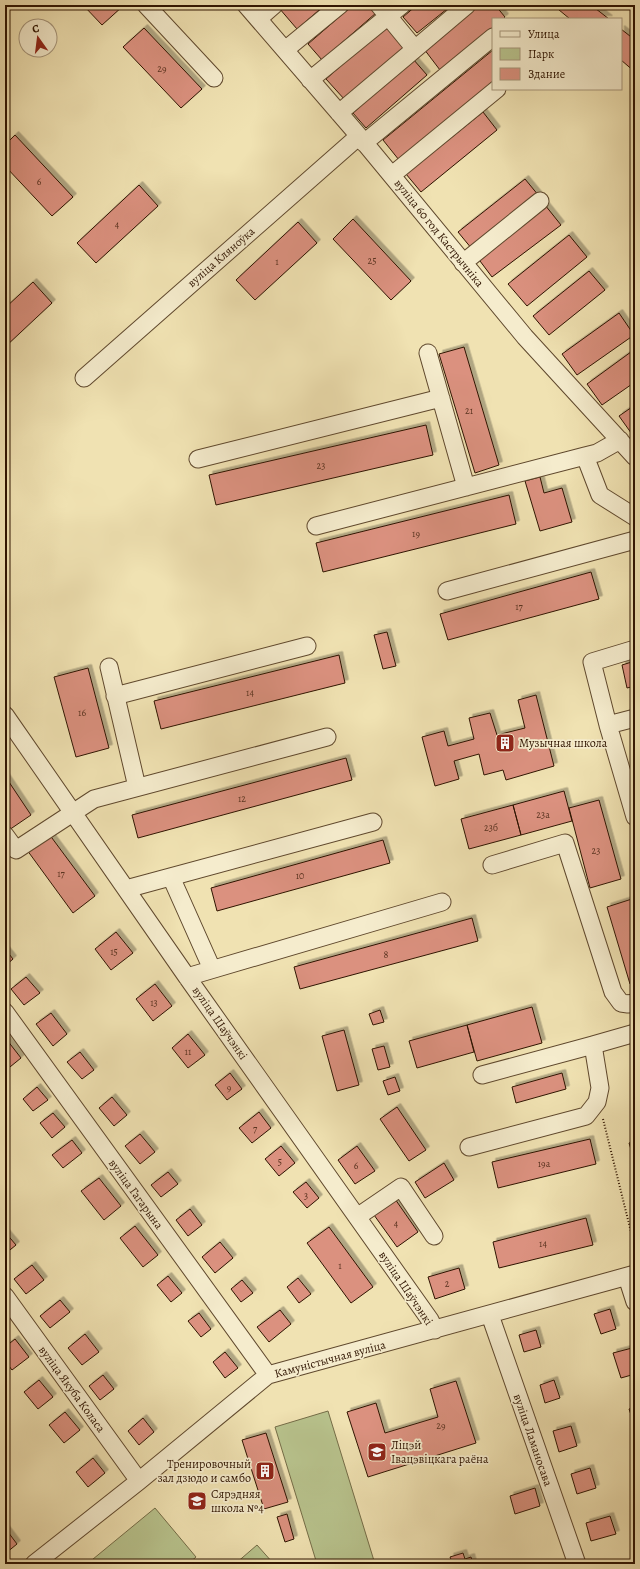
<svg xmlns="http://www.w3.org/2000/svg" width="640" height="1569" font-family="Alegreya,serif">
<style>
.green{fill:#b8c38d;stroke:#746c47}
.building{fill:#db917f;stroke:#2f1401;filter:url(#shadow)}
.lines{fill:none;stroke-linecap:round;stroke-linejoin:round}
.minor-casing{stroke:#5f482d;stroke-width:19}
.path{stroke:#2f1401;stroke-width:2;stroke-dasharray:1 2;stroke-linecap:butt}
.minor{stroke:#f5eccd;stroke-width:17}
.labels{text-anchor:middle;stroke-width:3.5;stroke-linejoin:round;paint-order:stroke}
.number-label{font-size:10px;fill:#5a3320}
.street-label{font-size:12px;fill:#2f1401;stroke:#f5eccd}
.poi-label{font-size:12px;fill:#2f1401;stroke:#f5eccd;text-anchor:start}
</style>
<defs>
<filter id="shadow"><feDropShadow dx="3.5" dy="-3.5" stdDeviation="0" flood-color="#0004"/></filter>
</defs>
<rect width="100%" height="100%" fill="#f0e2b2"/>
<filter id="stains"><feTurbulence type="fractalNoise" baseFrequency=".005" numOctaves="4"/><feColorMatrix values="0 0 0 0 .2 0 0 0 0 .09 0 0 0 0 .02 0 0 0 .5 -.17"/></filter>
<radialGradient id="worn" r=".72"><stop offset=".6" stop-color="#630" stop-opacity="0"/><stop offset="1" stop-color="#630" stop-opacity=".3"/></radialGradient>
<path class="green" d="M328 1411 375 1564H317L275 1427Z
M155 1508 196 1557 188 1564H87Z
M257 1545 273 1563 271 1564H235Z"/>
<path class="building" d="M83 5H122L123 6 102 25Z
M283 5H325L297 29 279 8Z
M353 5H369L376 13 322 60 308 44Z
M417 5H452L417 33 403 17Z
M478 5H495L505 17 503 19H493V27L440 70 424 49Z
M553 5H591L609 19H570Z
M386 26 405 47 345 100 326 79Z
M144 28 202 89 181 108 123 47Z
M621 29 635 40V72L621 60Z
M493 50V83L399 160 383 140Z
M413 59 427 75 366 128 353 113Z
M483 112 497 130 421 192 406 174Z
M15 135 73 197 52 216 5 166V145Z
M525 179 539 196 472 249 458 232Z
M139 185 158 206 96 263 77 243Z
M545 205 561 225 492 277 477 257Z
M353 219 411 281 391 300 333 239Z
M298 222 317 243 255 300 236 280Z
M569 235 587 257 527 306 508 284Z
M589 271 605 290 549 335 533 316Z
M33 282 52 303 5 347V308Z
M619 313 634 335 577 375 562 354Z
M464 347 499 465 475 473 439 354Z
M635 349V382L602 405 587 384Z
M635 405V436L634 437 619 416Z
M426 425 433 455 216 505 209 475Z
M540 477 544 493 562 488 572 522 540 531 525 481Z
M509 495 516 524 323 572 316 543Z
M591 572 599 599 448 640 440 614Z
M387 632 396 666 383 669 374 635Z
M339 655 345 683 161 729 154 701Z
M635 661V686L627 688 622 665Z
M88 668 109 748 76 757 54 677Z
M536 695 554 766 506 780 503 770 484 775 479 754 454 761 459 779 435 786 422 737 444 731 448 746 474 739 469 718 490 713 497 735 525 728 518 700Z
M346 758 352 780 138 838 132 815Z
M5 776 31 815 9 830 5 825Z
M564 791 572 821 521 835 513 805Z
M599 800 621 879 590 888 569 808Z
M513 805 521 835 469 849 461 819Z
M49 834 95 896 73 913 27 850Z
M383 840 390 863 217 911 211 888Z
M635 898V983L630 984 607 907Z
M472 918 478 941 300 989 294 967Z
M116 932 133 953 111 970 95 949Z
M5 949 13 959 5 966Z
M26 977 40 993 24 1005 11 989Z
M155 984 172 1006 153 1021 136 999Z
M532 1007 542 1043 477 1061 467 1025Z
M380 1010 384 1022 373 1025 369 1014Z
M51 1013 67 1034 53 1046 36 1024Z
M467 1025 474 1052 417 1068 409 1041Z
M344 1030 359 1085 337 1091 322 1036Z
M188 1034 205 1055 188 1068 172 1048Z
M7 1040 21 1058 5 1071V1041Z
M384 1046 390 1067 378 1070 372 1049Z
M80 1052 94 1070 82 1079 67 1062Z
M230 1073 242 1089 227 1100 215 1085Z
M562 1073 566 1089 516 1103 512 1087Z
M395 1077 400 1091 388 1095 383 1081Z
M37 1087 48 1100 33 1111 23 1099Z
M112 1097 127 1115 114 1126 99 1108Z
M397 1107 426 1150 409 1161 380 1119Z
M259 1112 271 1128 252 1143 239 1128Z
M53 1113 65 1127 52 1138 40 1123Z
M140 1134 155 1152 140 1164 125 1146Z
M590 1139 596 1164 498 1188 492 1162Z
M72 1140 82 1153 63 1168 52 1155Z
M635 1141V1156H633L629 1143Z
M281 1146 295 1163 279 1176 265 1159Z
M357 1146 375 1171 355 1184 338 1160Z
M444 1163 454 1180 425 1198 415 1182Z
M168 1172 178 1184 161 1197 151 1185Z
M99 1178 121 1206 104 1220 81 1191Z
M306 1182 319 1198 307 1208 293 1192Z
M395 1199 418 1232 397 1247 374 1215Z
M190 1209 202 1225 188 1236 176 1220Z
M586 1218 593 1245 499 1268 493 1242Z
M135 1226 158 1255 143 1267 120 1238Z
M329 1227 373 1287 351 1303 307 1243Z
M5 1232 16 1245 5 1254Z
M220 1242 233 1258 215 1273 202 1257Z
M32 1265 44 1280 26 1294 14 1279Z
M459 1268 465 1289 435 1299 428 1277Z
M168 1276 182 1293 171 1302 157 1285Z
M298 1278 311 1294 299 1303 287 1287Z
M242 1280 253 1293 241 1302 231 1289Z
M60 1300 70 1312 50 1328 40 1316Z
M610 1309 616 1329 601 1334 594 1314Z
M280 1310 291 1324 269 1342 257 1327Z
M199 1313 211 1329 201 1337 188 1321Z
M536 1330 541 1347 524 1352 519 1335Z
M85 1334 99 1352 82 1365 68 1348Z
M15 1339 29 1357 12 1370 5 1361V1347Z
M632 1348 635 1357V1374L621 1378 613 1353Z
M225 1352 238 1368 225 1378 213 1362Z
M103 1375 114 1389 100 1400 89 1386Z
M39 1380 53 1397 38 1409 24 1392Z
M554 1380 560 1398 545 1403 540 1385Z
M456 1381 476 1443 368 1477 347 1412 376 1403 385 1433 438 1417 430 1389Z
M635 1407V1424H634L629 1409Z
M65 1412 80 1430 64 1443 49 1425Z
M143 1418 154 1432 139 1445 128 1431Z
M571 1426 577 1446 559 1452 553 1431Z
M266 1433 288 1502 264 1509 242 1440Z
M93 1458 105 1473 88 1487 76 1472Z
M590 1468 596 1488 577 1494 571 1474Z
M535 1488 540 1506 515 1514 510 1496Z
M287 1514 294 1539 285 1542 277 1517Z
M610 1516 616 1534 591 1541 586 1523Z
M5 1528 17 1544 6 1553 5 1552Z
M463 1553 465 1559 471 1557 473 1564H453L450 1557Z"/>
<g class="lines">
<g class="minor-casing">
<path id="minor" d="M146 5 214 78
M246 5 359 136 525 337 635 457
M379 5 415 49 467 5
M258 19 274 5
M285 50 340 5
M310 80 402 5
M339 113 415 49
M364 143 493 37
M392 175 497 89
M463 263 540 201
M428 353 466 487
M84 378 359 136
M620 440 597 453 585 456 600 495 635 517
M198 459 441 398
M316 526 585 456
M447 591 635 540
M635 649 592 662 608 725 635 817
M109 667 137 787
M115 696 307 646
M5 715 187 977 430 1320 435 1330
M608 725 635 718
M5 835 16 850 94 799 327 737
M492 865 565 843 613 992 621 1003 628 1004 635 1003
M171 877 212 969
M126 889 373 822
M187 977 442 902
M5 1012 268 1375
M482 1075 593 1045
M469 1147 586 1116 597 1102 600 1088 593 1045 635 1033
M357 1217 401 1187 434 1236
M627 1277 635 1302
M5 1296 139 1481
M490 1315 577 1564
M34 1564 139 1481 268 1375 635 1274"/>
</g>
<path class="path" d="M603 1119 635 1248"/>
<use href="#minor" class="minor"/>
</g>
<defs>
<g id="building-square" transform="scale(1)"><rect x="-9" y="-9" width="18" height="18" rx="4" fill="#8f2418" stroke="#f5eccd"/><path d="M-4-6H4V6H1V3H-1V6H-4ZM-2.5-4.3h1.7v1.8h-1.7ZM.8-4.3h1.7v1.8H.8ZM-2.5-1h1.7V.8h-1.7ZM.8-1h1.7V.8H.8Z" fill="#fff"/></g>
<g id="school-square" transform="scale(1)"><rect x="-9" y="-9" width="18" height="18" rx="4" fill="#8f2418" stroke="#f5eccd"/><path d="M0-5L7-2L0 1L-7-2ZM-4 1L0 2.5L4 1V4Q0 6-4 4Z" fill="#fff"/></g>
</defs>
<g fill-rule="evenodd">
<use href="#building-square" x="505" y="743"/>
<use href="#school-square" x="377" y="1452"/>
<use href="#building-square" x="265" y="1471"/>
<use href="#school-square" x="197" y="1501"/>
</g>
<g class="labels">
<g class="number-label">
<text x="162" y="72">29</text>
<text x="39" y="185">6</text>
<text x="117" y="228">4</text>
<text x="372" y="264">25</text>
<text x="277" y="265">1</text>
<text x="469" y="414">21</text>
<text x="321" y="469">23</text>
<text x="416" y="537">19</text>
<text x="519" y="610">17</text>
<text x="250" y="696">14</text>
<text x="82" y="716">16</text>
<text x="242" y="802">12</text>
<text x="543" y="818">23а</text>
<text x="491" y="831">23б</text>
<text x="596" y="854">23</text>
<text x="61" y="877">17</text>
<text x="300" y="879">10</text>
<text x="114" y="955">15</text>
<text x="386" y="958">8</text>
<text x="154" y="1006">13</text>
<text x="188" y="1055">11</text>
<text x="229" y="1091">9</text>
<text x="255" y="1132">7</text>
<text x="280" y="1165">5</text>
<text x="544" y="1167">19а</text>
<text x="356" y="1169">6</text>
<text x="306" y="1199">3</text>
<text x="396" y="1227">4</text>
<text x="543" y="1247">14</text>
<text x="340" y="1269">1</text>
<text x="447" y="1287">2</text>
<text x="441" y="1429">29</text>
</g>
<g class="street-label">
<text transform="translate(439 233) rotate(51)" y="4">вуліца 60 год Кастрычніка</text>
<text transform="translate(221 257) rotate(-41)" y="4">вуліца Кляноўка</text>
<text transform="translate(220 1023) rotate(55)" y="4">вуліца Шаўчэнкі</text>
<text transform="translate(136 1194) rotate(54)" y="4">вуліца Гагарына</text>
<text transform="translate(406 1288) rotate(56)" y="4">вуліца Шаўчэнкі</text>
<text transform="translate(330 1359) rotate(-15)" y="4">Камуністычная вуліца</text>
<text transform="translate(72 1389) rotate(54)" y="4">вуліца Якуба Коласа</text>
<text transform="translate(533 1440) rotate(71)" y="4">вуліца Ламаносава</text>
</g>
<g class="poi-label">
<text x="519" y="747">Музычная школа</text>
<text x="391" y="1449">Ліцэй<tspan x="391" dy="14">Івацэвіцкага раёна</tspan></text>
<text x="251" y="1468" text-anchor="end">Тренировочный<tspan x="251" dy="14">зал дзюдо и самбо</tspan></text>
<text x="211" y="1498">Сярэдняя<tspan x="211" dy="14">школа №4</tspan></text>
</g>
</g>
<rect width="640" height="1569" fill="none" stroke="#f0e2b2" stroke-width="20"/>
<rect x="6" y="6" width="628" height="1557" fill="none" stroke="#2f1401" stroke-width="2"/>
<rect x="10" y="10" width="620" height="1549" fill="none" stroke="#2f1401"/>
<rect x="492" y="18" width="130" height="72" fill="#f5eccd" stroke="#a6967b"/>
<rect x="500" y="31" width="20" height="6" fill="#f5eccd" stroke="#a6967b"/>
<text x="528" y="38" font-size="12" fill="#2f1401">Улица</text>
<rect x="500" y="48" width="20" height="12" fill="#b8c38d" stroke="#a6967b"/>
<text x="528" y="58" font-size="12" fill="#2f1401">Парк</text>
<rect x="500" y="68" width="20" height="12" fill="#db917f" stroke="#a6967b"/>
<text x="528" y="78" font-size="12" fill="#2f1401">Здание</text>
<g transform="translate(38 38) rotate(346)"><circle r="19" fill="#f5eccd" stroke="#a6967b"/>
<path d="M0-3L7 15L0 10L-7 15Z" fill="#8f2418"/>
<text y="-6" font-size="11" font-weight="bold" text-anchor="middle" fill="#2f1401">С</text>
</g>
<rect width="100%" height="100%" filter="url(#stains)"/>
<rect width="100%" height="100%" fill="url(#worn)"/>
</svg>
